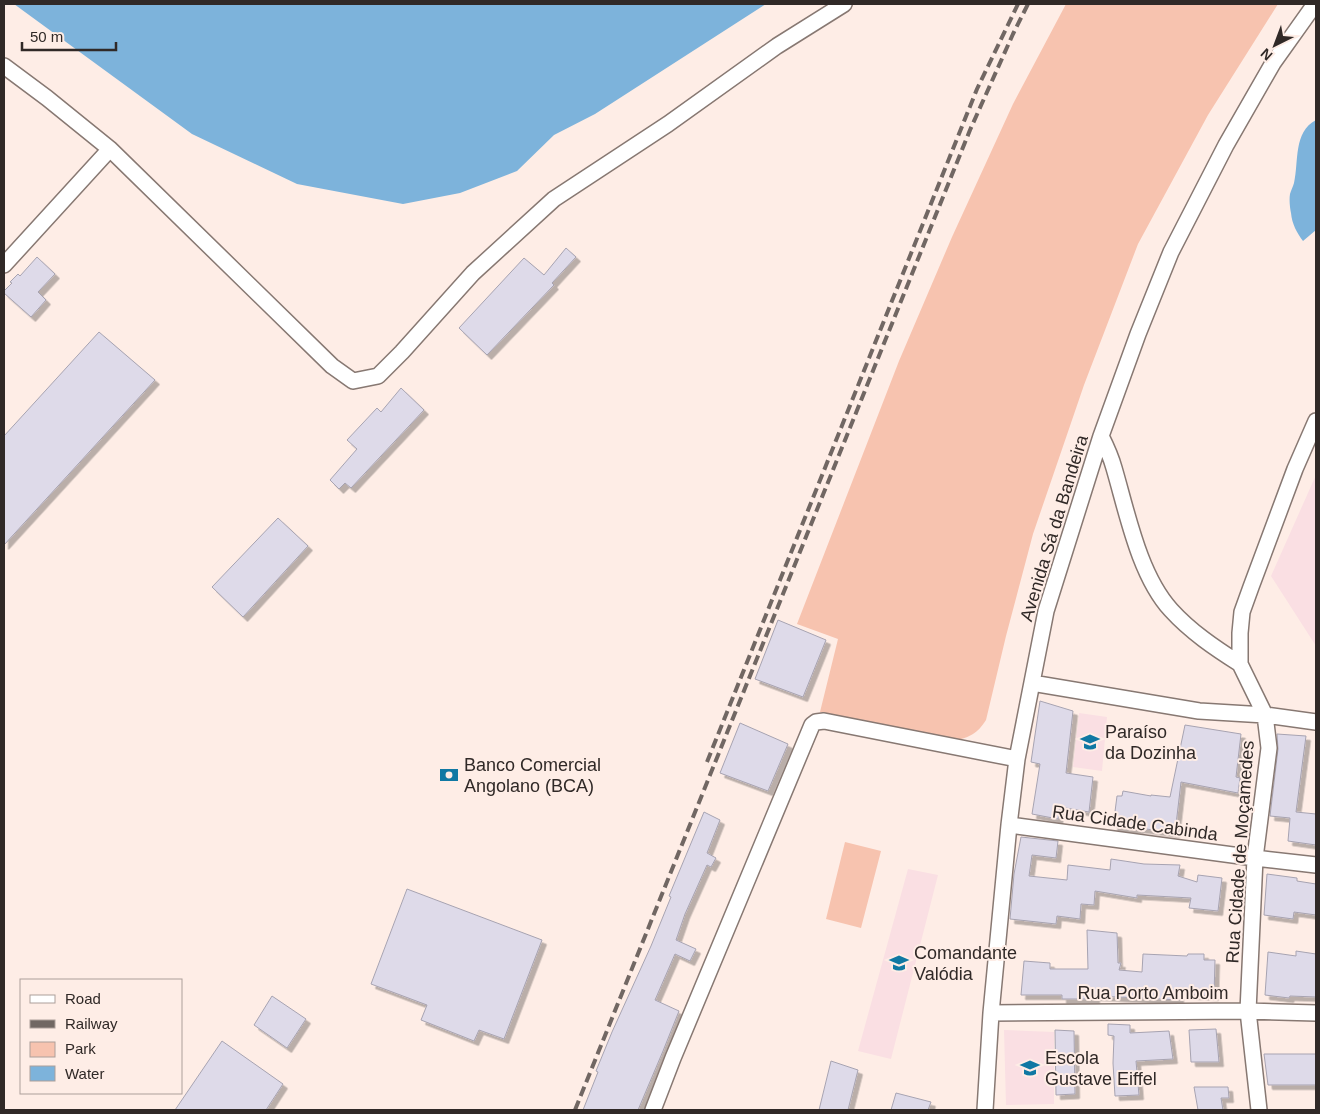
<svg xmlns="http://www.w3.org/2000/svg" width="1320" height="1114" font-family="Helvetica,sans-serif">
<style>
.education{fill:#fadfe3}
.green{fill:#f7c3af}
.water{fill:#7db3db}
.building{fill:#dedae9;stroke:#a7a3b1;filter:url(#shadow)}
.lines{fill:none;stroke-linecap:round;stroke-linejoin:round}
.minor-casing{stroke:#877872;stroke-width:18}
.minor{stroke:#fff;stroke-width:15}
.rail{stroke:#716763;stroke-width:4;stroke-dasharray:10 5;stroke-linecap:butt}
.labels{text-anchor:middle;stroke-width:4;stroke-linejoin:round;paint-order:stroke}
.street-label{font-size:18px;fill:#302927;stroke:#feede6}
.poi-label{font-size:18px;fill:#302927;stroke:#feede6;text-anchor:start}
</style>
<defs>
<filter id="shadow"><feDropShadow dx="4.5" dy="4.5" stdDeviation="0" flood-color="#0004"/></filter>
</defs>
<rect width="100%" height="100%" fill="#feede6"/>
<path class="education" d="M1316 475V646L1271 576Z
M1079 713 1107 717 1102 771 1073 767Z
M908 869 938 875 891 1059 858 1051Z
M1004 1030 1054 1032V1104L1006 1105Z"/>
<path class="green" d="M1066 4H1278L1208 115 1138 244 1084 385 1033 534 1006 636 986 720C977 734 970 737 954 741L820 712 838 639 797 624 899 361 952 237 1013 104Z
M845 842 881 851 861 928 826 919Z"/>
<path class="water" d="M14 4H766L595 114 554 135 517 171 460 193 403 204 297 184 192 134Z
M1316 120V230L1303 241C1297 233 1292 224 1291 213 1290 208 1289 200 1290 194 1291 190 1293 187 1294 183 1299 162 1293 132 1316 120Z"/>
<path class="building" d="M566 248 576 257 552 283 554 285 487 355 459 328 524 258 544 275Z
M37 257 55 274 38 292 46 300 31 317 4 293V291L12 283 10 282 18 274 20 276Z
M99 332 155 380 4 545V436Z
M401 388 424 410 351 488 345 483 339 489 330 480 357 449 347 440 377 408 381 412Z
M278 518 308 546 243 617 212 587Z
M778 620 826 640 803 697 755 679Z
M1040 701 1073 711 1066 773 1093 777 1089 812 1060 807 1058 819 1032 814 1040 764 1031 762Z
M740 723 788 744 768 791 720 773Z
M1185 725 1241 734 1236 777 1240 778 1238 793 1181 782 1175 833 1139 828V829L1113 827 1117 796H1122L1123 791 1151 796V795L1170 797Z
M1277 734 1306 736 1296 812 1316 814V845L1288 841 1290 818 1270 816 1278 749Z
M704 812 720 820 707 853 716 858 711 867 707 865 685 914 676 940 696 949 690 961 675 954 655 1000 679 1011 663 1051 638 1110H583L598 1072 596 1071 612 1032 651 946 671 897 669 896Z
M1021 837 1058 841 1056 858 1032 855 1029 876 1067 880 1068 865 1110 870 1111 859 1144 864 1180 865 1178 876 1197 882 1198 875 1222 878 1218 911 1189 908 1191 898 1137 895V898L1095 891 1094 905 1081 904 1080 919 1057 916 1056 924 1010 919 1014 874Z
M1267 874 1297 878V881L1316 884V915L1294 912 1293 919 1264 915Z
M407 889 542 940 504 1039 479 1030 474 1041 421 1020 427 1005 371 984Z
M1087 930 1117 933 1118 963H1121L1119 970 1142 972 1143 954 1187 956 1188 954H1204V960H1215L1214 996 1179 994V1000L1141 998 1095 996V999H1062V995H1021L1024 961 1050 963V969H1088Z
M1296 951 1316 954V997L1290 996 1289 998 1265 995 1268 952 1296 956Z
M272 996 306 1019 287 1048 254 1025Z
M1108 1024 1130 1025V1033L1169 1031 1173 1059 1136 1061 1139 1095 1115 1096 1113 1063 1114 1036 1108 1035Z
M1216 1029 1219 1062H1191L1189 1030Z
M1055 1030 1074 1031 1075 1094 1056 1095Z
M222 1041 283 1084 266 1110H175Z
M1264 1054H1316V1085H1268Z
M831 1061 858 1070 848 1110H819Z
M1194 1087H1228L1229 1098H1221L1223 1110H1198Z
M896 1093 931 1102 928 1110H891Z"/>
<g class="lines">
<g class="minor-casing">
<path id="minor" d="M4 66 47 98 110 149 332 366 353 381 378 376 402 352 473 273 554 199 668 124 777 46 844 4
M4 265 110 149
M1101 436C1106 446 1111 457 1114 468 1127 512 1139 575 1171 610 1191 632 1215 648 1240 664
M1032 683 1199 711 1265 715 1316 722
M1009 825 1255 858 1316 865
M991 1013 1248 1011 1316 1013
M653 1110 673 1058 812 725 816 722 824 721 1017 759
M985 1110 991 1013 1009 825 1017 759 1046 611 1101 436 1138 334 1171 252 1226 145 1273 63 1315 4
M1259 1110 1248 1011 1255 858 1269 748 1265 715 1240 664V633L1242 612 1251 587 1295 469 1316 421"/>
</g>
<use href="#minor" class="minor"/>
<path class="rail" d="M707 762 977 89 1018 4
M575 1110 970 130 1013 34 1028 4"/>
</g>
<defs>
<g id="school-bare" transform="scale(1.5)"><path d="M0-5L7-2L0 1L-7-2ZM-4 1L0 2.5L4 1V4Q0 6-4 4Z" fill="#1078a3" stroke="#feede6" stroke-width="2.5" paint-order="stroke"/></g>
<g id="bank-bare" transform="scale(1.5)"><path d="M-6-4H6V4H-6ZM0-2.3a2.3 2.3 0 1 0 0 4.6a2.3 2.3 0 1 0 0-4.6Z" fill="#1078a3" stroke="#feede6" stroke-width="2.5" paint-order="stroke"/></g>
<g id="university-bare" transform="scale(1.5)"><path d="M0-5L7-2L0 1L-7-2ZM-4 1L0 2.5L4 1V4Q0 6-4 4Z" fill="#1078a3" stroke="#feede6" stroke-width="2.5" paint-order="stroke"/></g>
</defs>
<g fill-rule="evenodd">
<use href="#school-bare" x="1090" y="742"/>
<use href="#bank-bare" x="449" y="775"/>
<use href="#university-bare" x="899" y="963"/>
<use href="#school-bare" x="1030" y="1068"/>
</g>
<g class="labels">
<g class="street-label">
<text transform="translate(1054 528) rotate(-73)" y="6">Avenida Sá da Bandeira</text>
<text transform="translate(1135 823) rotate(8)" y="6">Rua Cidade Cabinda</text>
<text transform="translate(1240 852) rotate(-86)" y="6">Rua Cidade de Moçamedes</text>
<text x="1153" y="999">Rua Porto Amboim</text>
</g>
<g class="poi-label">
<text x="1105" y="738">Paraíso<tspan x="1105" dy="21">da Dozinha</tspan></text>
<text x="464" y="771">Banco Comercial<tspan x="464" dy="21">Angolano (BCA)</tspan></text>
<text x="914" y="959">Comandante<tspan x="914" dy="21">Valódia</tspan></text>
<text x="1045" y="1064">Escola<tspan x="1045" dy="21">Gustave Eiffel</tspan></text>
</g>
</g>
<rect width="1320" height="1114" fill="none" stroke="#302927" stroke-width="10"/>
<rect x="20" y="979" width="162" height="115" fill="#feede6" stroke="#ac9f9a"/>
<rect x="30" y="995" width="25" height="8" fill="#ffffff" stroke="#ac9f9a"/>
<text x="65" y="1004" font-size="15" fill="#302927">Road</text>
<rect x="30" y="1020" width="25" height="8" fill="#716763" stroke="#ac9f9a"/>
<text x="65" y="1029" font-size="15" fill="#302927">Railway</text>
<rect x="30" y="1042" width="25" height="15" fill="#f7c3af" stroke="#ac9f9a"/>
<text x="65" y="1054" font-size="15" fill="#302927">Park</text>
<rect x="30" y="1066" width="25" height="15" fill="#7db3db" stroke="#ac9f9a"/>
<text x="65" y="1079" font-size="15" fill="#302927">Water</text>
<g transform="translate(1275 45) rotate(222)" stroke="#feede6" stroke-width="4" paint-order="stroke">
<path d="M0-4L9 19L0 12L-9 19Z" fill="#302927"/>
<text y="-8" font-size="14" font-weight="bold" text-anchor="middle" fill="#302927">N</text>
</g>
<path d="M22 42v8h94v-8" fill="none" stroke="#302927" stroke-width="2.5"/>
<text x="30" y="42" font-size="15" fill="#302927" stroke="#feede6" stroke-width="4" paint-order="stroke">50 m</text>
</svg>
